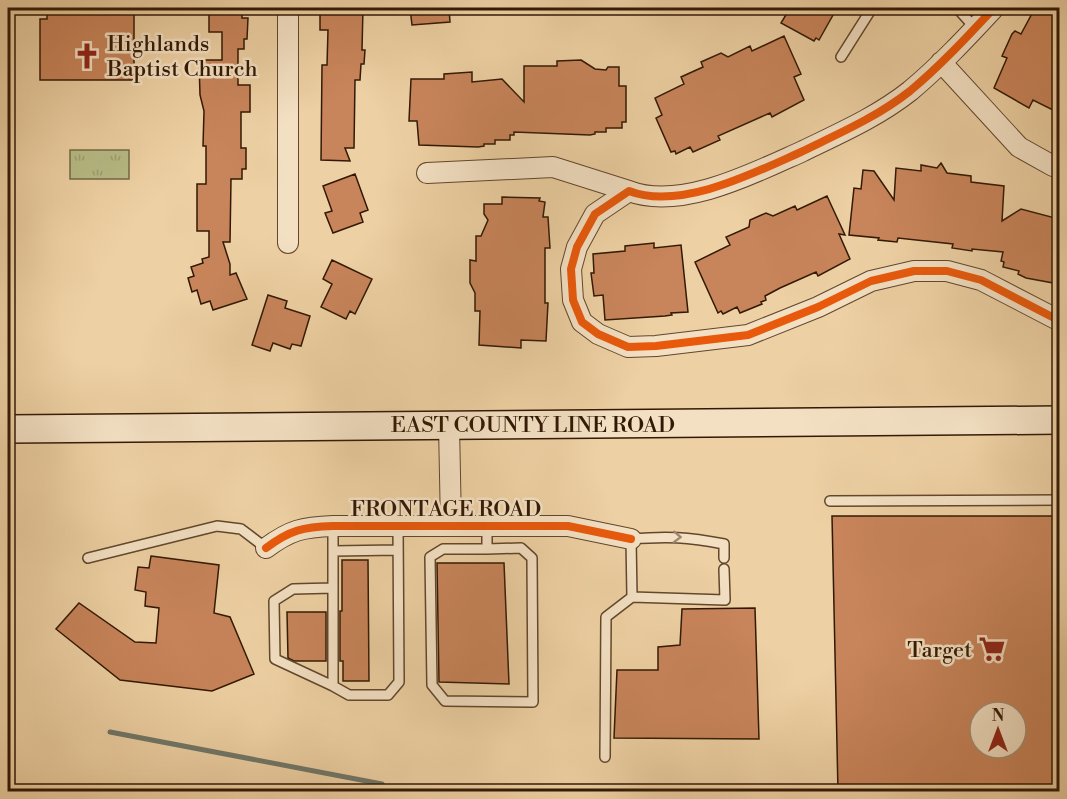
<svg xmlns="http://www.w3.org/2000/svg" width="1067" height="799" font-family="'Libre Bodoni',serif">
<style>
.park{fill:url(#park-tufts);stroke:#746a46;stroke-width:1.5}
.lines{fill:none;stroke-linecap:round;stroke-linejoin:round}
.stream{stroke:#707768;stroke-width:5}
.building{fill:#c8845a;stroke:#321905;stroke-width:1.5;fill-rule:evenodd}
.service-casing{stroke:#61472c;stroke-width:12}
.minor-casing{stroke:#61472c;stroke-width:22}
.secondary-casing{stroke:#321905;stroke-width:30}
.service{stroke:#f3e0c3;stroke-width:9}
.minor{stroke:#f3e0c3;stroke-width:20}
.secondary{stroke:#f3e0c3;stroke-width:27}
.cycleway-casing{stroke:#f3e0c3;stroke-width:11}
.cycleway{stroke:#e8590c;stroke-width:8}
.oneway{stroke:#9c866e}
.labels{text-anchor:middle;stroke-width:5;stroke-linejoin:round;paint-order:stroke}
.poi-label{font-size:22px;fill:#321905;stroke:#f3e0c3;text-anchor:start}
.street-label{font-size:22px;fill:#321905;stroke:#f3e0c3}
</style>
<defs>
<pattern id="park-tufts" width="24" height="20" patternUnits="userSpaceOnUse" patternTransform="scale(1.5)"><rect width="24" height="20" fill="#b7bb86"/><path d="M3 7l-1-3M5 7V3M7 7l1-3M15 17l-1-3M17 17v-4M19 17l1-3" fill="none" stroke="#9ea072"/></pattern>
</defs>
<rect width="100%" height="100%" fill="#edd0a3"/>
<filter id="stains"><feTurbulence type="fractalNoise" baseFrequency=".00333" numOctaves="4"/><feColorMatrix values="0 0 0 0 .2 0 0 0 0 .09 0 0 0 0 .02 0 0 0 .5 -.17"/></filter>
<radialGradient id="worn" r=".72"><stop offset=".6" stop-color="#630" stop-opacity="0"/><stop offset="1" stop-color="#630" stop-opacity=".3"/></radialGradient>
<path class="park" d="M70 150H129V179H70Z"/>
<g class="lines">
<path class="stream" d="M8 404V405
M8 462 9 458
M8 479 10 481
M110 732 382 784 388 792"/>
</g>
<path class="building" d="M47 8H134V80H40V19H47Z
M209 8H242V18H248L247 39H244V49H238V85H250V112H241V148H246V169H242V179H231L230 242H223L230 264V275L236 273 247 299 213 310 210 301 201 304 197 290 192 292 188 278 194 276 191 267 203 263 202 259 209 257V231H197V184H206V146H203L204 111 200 95 199 62 201 60H222V32H209Z
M320 8H363L362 50H365L364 64H361L360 80H355L354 148H345L350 161 321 160 322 65H327L328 30H320Z
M410 8H449L450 22 412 25Z
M790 8H837L819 40 816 38 814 41 781 23Z
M1035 8H1059V113L1033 100 1029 108 994 88 1007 58 1002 56 1012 34 1015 31 1021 34Z
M784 36 801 74 794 77 804 100 772 117 770 113 718 136 720 140 693 152 690 147 676 154 675 151 671 152 656 118 662 115 655 98 684 84 681 77 703 67 701 62 721 53 728 57 750 46 752 51Z
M581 60 595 69 606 70 608 67H619V86H626V122H622V128H606V132H595V134L590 135 514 132V135H510V140H495V144H484V146L478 147 419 145 417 121H409L411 79H444V74L472 72V82L502 79 524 102V66H557V61Z
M941 163 947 173 971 176V182L1004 186 1002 221 1021 209 1059 219V284L1026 278 1018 274 1019 271 1003 267 1004 262 1001 261 1003 252 972 249V251L952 248 953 244 898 238 897 242 878 240 879 238 849 235 854 188 861 189 863 170 874 171 894 200 896 168 921 171V165L937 168Z
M355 174 368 210 360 213 363 222 333 233 325 213 332 211 323 186Z
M827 196 845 235 839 234 850 259 818 276 816 272 780 288 765 296 766 300 761 302 762 304 740 313 737 307 723 314 721 311 718 313 695 262 730 245 726 237 749 227 750 220 766 213 773 216 795 206 797 210Z
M502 197 540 198 539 201 545 202 543 217H548L550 248H545V303H548L546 341 521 340V348L479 345 480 311H475V293L470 283V260L476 261V236H481L488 220 484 214V204H502Z
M654 243V248L681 245 688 312 671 313 672 315 665 316 605 320 603 295 594 296 591 273H594L593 254 625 251V246Z
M332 260 372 279 355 314 350 311 346 319 321 307 332 284 323 279Z
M268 295 287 301 285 308 310 316 301 346 292 344 290 349 273 343 270 351 252 345Z
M832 516H1059V792H838ZM980 712H1016V748H980Z
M151 556 219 565 214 613 230 617 254 674 212 691 120 680 56 629 79 603 135 642 156 643 159 608 145 606 146 592 135 590 138 567 149 568Z
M342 560H368L369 681H343V661H340V611H342Z
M437 563H504L509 684 439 682Z
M755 608 759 739 614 738 617 670H658V647L680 645 682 609Z
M287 612H326V661H294L288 658Z"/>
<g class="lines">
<g class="service-casing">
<path id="service" d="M957 8 975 28
M841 57 872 8
M830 501 1060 500
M487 525V549H443L430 557 432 685 445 701 533 702 532 558 521 548 487 549
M333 526V686L349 695H388L399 682 398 526
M333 551 398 550
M88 558 217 526 241 529 266 548
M333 588 293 589 274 601 275 659 333 686
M632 597 631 539C668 536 687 537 724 544V558
M605 757 606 617 632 597 725 600 724 569"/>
</g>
<g class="minor-casing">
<path id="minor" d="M288 8V243
M994 8C968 36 940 66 910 91 877 117 840 133 803 151 756 172 681 211 629 191L595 214 577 247 571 269 573 300 582 322 598 334 628 347 656 346 748 335 818 307 871 281 914 271H947L981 280 1060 321
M941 62 1019 147 1053 166 1060 167
M427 173 553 167 629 191
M449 425 451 526
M266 548C290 530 303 527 333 526H568L631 539"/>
</g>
<g class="secondary-casing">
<path id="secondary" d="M8 429 1060 420"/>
</g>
<use href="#service" class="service"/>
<use href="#minor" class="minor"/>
<use href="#secondary" class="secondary"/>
<g class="cycleway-casing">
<path id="cycleway" d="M994 8C968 36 940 66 910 91 877 117 840 133 803 151 756 172 681 211 629 191L595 214 577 247 571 269 573 300 582 322 598 334 628 347 656 346 748 335 818 307 871 281 914 271H947L981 280 1060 321
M266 548C290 530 303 527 333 526H568L631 539"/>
</g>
<use href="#cycleway" class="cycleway"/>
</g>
<defs><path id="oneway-chevron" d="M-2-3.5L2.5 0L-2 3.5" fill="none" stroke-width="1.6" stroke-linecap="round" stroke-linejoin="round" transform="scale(1.5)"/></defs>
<use class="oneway" href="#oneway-chevron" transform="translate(677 537) rotate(2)"/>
<defs>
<g id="church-bare" transform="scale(2.07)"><path d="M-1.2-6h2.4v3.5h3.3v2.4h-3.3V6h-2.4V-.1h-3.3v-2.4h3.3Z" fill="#8f2418" stroke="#f3e0c3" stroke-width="2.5" paint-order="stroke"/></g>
<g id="supermarket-bare" transform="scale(2.07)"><path d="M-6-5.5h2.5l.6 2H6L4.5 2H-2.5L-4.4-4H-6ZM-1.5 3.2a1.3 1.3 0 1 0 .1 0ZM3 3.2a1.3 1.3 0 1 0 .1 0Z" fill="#8f2418" stroke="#f3e0c3" stroke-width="2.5" paint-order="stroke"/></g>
</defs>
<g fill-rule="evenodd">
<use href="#church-bare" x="87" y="56"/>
<use href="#supermarket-bare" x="992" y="649"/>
</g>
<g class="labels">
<g class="poi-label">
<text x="107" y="51">Highlands<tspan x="107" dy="25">Baptist Church</tspan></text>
<text x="972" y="657" text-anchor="end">Target</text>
</g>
<g class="street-label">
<text x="533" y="432">EAST COUNTY LINE ROAD</text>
<text x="446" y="516">FRONTAGE ROAD</text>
</g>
</g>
<rect width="1067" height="799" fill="none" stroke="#edd0a3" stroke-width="30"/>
<rect x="9" y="9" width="1049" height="781" fill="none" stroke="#321905" stroke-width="3"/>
<rect x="15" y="15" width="1037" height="769" fill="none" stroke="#321905" stroke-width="1.5"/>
<g transform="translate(998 730)"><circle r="28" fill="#f3e0c3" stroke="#a69077" stroke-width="1.5"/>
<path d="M0-4.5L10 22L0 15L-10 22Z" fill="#8f2418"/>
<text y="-9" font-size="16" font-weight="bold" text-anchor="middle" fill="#321905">N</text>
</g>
<rect width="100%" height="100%" filter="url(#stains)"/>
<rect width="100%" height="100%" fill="url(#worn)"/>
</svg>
